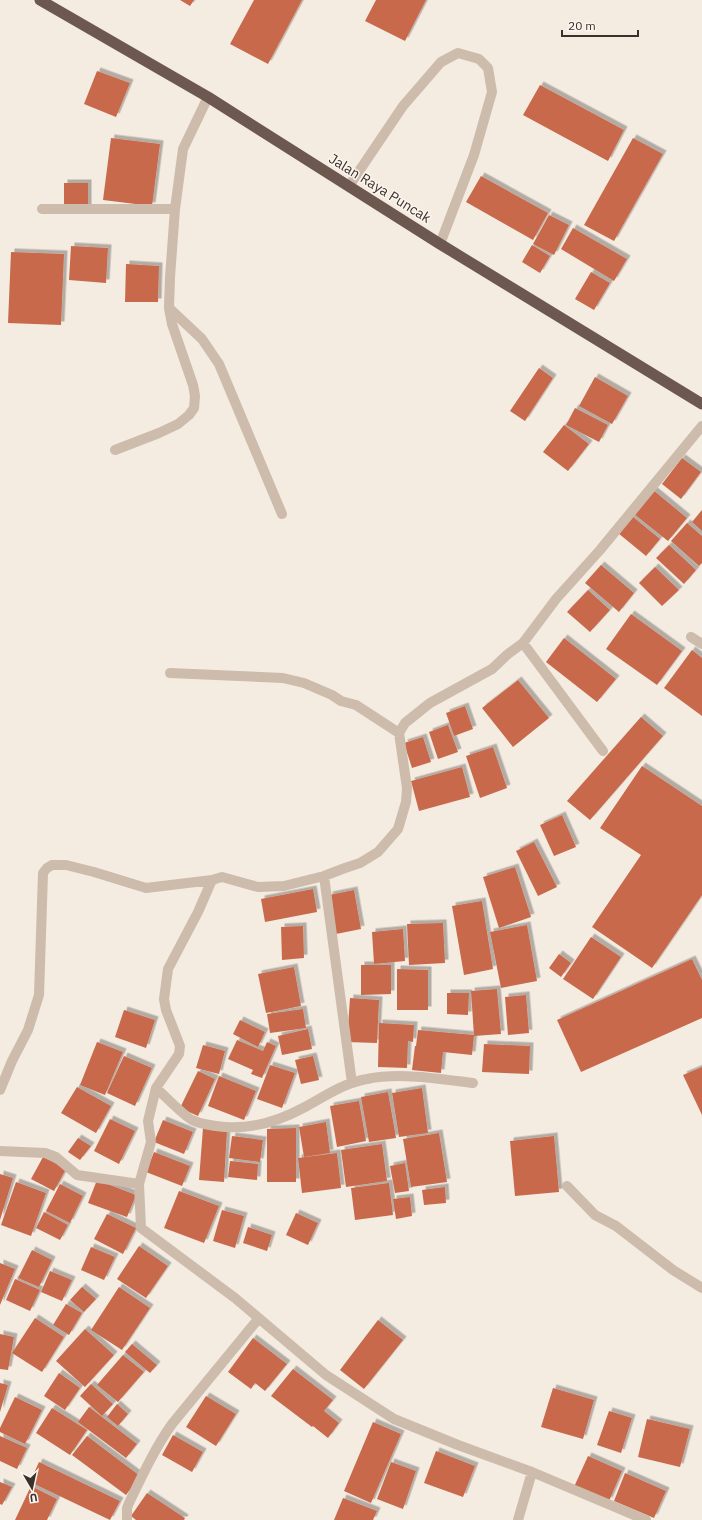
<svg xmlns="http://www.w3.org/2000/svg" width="702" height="1520" font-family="'IBM Plex Sans',sans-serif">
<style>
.building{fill:#c8694b;filter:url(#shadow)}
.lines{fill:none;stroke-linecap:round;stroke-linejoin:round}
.service{stroke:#cdbbac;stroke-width:10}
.minor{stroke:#cdbbac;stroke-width:10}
.trunk{stroke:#6c584f;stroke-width:11}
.labels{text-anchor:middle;stroke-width:3;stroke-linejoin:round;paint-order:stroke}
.street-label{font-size:14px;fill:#3b302b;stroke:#fbf5ee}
</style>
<defs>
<filter id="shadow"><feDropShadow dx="3.5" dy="-3.5" stdDeviation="0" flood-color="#0004"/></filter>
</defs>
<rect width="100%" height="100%" fill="#f4ebe1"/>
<path class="building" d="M180 0H194L190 6Z
M254 0H302L268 64 230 44Z
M376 0H426L405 41 365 21Z
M97 71 130 83 116 117 84 104Z
M540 85 624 130 608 161 523 115Z
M111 138 160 144 152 206 103 200Z
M633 138 663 154 614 241 584 225Z
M481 176 548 213 533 240 466 202Z
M64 183H88V209L64 208Z
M549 215 569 225 554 255 533 244Z
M573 228 627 259 614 281 561 249Z
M532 245 550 256 540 273 522 262Z
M71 246 108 248 106 283 69 280Z
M11 252 64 254 61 325 8 323Z
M126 264 159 266 158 302H125Z
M591 272 610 283 594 310 575 299Z
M539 368 553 378 525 421 510 411Z
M595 377 628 396 612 424 579 406Z
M575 408 608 425 599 442 566 425Z
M564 425 589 444 568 471 543 452Z
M682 458 701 472 681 499 662 484Z
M653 490 687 518 668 541 634 514Z
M702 510V531L692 522Z
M632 516 660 539 646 556 618 533Z
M687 523 702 536V563L699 566 671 541Z
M669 545 696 570 684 584 656 558Z
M601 565 634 593 619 612 585 583Z
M655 567 679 590 662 606 639 583Z
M588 590 610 610 590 632 567 612Z
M631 614 682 651 657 685 606 649Z
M564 638 616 679 597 702 546 662Z
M692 650 702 658V716L664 688Z
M518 680 549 718 513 747 482 708Z
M465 706 473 729 454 736 446 713Z
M641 717 663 736 590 820 567 801Z
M448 725 458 752 438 759 429 732Z
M423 737 431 762 412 768 404 743Z
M493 747 507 788 480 798 466 756Z
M642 766 702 806V895L652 968 592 927 641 855 600 828Z
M462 767 470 797 419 811 411 781Z
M562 815 576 847 554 856 540 825Z
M534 842 557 887 538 896 516 851Z
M515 867 531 917 499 928 483 877Z
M313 889 317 912 265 922 261 899Z
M354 890 361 929 336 934 329 895Z
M482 901 493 969 464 975 452 906Z
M443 923 445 963 409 965 407 924Z
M527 925 537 981 501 988 490 932Z
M303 926 304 958 282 960 281 927Z
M403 929 405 961 374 964 372 932Z
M591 937 621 957 593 999 563 979Z
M559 954 571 963 561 977 549 968Z
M692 959 702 980V1018L581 1072 557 1020Z
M361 965H391V994L361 995Z
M294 967 301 1006 266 1013 258 974Z
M397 969 428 970V1010H397Z
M497 989 501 1034 474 1036 471 991Z
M447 993H469L468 1015 447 1014Z
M526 995 529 1033 508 1035 505 997Z
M350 998 379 1000 377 1043 347 1042Z
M303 1009 306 1028 270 1033 267 1014Z
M124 1010 155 1020 146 1048 115 1037Z
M240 1020 265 1032 258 1047 233 1034Z
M379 1023 414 1025 413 1042 408 1041 407 1068 378 1067Z
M308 1029 312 1049 282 1055 278 1036Z
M418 1030 474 1035 472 1055 443 1052 441 1073 412 1070 415 1046H416Z
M237 1040 263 1051 267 1042 276 1046 262 1078 251 1074 253 1070 228 1059Z
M97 1042 123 1052 105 1095 80 1085Z
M484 1044 530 1046 529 1074 482 1072Z
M203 1045 225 1051 219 1074 196 1068Z
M124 1056 152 1068 135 1106 107 1093Z
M313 1056 319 1080 301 1084 295 1060Z
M270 1065 295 1073 282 1108 257 1099Z
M702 1067V1115L683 1075Z
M198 1071 215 1079 198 1116 180 1108Z
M219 1076 256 1091 244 1120 208 1106Z
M77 1087 111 1106 96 1133 61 1113Z
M422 1088 428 1133 399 1137 392 1093Z
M388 1092 396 1138 369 1142 361 1097Z
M359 1101 366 1141 337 1147 330 1106Z
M110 1119 135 1131 119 1164 94 1151Z
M163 1120 193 1132 184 1154 154 1142Z
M326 1122 330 1153 304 1157 299 1127Z
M203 1128 227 1130 224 1182 199 1180Z
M296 1128V1182H267V1129Z
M439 1133 447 1182 411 1187 403 1139Z
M232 1136 263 1140 260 1162 229 1158Z
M554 1136 559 1192 515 1196 510 1141Z
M78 1138 91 1146 80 1160 68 1152Z
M382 1144 387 1181 346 1187 341 1150Z
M154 1152 190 1166 182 1186 146 1172Z
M337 1153 341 1188 302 1193 298 1158Z
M43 1157 66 1169 54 1191 31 1179Z
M230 1161 258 1164 257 1180 228 1177Z
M405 1163 409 1191 395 1193 390 1166Z
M0 1174 13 1178 0 1220Z
M97 1180 136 1195 127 1217 88 1203Z
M16 1182 46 1193 31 1236 1 1225Z
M389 1183 393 1215 355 1220 351 1188Z
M60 1184 83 1196 70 1223 46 1211Z
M445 1187 446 1203 424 1205 422 1190Z
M179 1191 219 1206 204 1243 164 1228Z
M410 1197 412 1216 396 1219 393 1199Z
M222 1210 244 1216 235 1248 213 1241Z
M44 1212 68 1225 60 1240 36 1228Z
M296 1213 318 1223 308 1245 286 1235Z
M107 1214 136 1228 123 1254 94 1239Z
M248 1227 272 1235 267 1251 243 1243Z
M139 1246 168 1266 146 1298 117 1279Z
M91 1247 115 1257 104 1280 81 1270Z
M32 1250 52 1260 39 1287 18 1278Z
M0 1263 15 1269 0 1305Z
M50 1271 72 1280 62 1301 41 1292Z
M15 1279 40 1290 30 1311 6 1300Z
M82 1287 96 1299 84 1312 70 1300Z
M119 1287 150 1308 122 1350 91 1330Z
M66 1304 82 1313 69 1335 53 1325Z
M35 1318 64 1337 42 1372 12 1353Z
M378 1320 403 1340 364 1389 340 1370Z
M85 1329 114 1355 85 1387 56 1361Z
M0 1334 14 1337 8 1370 0 1369Z
M253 1338 287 1364 265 1391 255 1383 251 1389 228 1372Z
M132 1344 157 1365 150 1373 125 1352Z
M123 1355 144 1372 118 1402 97 1385Z
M293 1369 333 1400 324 1411 339 1423 328 1438 313 1426 312 1427 271 1396Z
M59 1373 80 1388 65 1410 44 1396Z
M0 1383 8 1385 0 1412Z
M91 1384 113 1404 102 1416 80 1396Z
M553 1388 594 1400 583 1439 541 1427Z
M206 1396 236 1414 216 1446 186 1427Z
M15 1397 42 1410 25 1444 0 1432V1428Z
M117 1404 128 1414 118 1426 107 1417Z
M89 1407 137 1444 126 1458 78 1422Z
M52 1408 87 1430 70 1455 36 1433Z
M609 1411 632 1418 621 1453 597 1445Z
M647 1419 690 1429 680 1467 638 1457Z
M373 1422 401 1434 371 1503 344 1491Z
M173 1435 203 1452 192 1472 162 1455Z
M0 1436 27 1448 17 1469 0 1461Z
M87 1436 140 1476 126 1495 72 1455Z
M436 1451 475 1466 463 1497 424 1483Z
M588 1456 622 1471 609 1501 574 1487Z
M39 1462 120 1501 110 1520 30 1482Z
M391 1462 416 1471 403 1509 377 1499Z
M625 1473 666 1491 654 1518 614 1501Z
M0 1482 12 1487 2 1505 0 1504Z
M31 1486 57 1499 47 1520H15Z
M147 1493 185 1518 184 1520H136L131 1516Z
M343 1498 377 1511 373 1520H334Z"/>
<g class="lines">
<path class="service" d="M349 186 403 106 441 62 458 53 479 59 488 68 492 92 474 155 440 244
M691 637 702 644"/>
<path class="minor" d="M42 209H175
M169 308 202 339 219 364 282 514
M115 450 159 433 178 424 189 415 194 408 195 396 193 385 172 324 169 308 170 277 175 209 183 149 208 97
M523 643 603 751
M170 673 283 678 304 683 332 695 341 701 356 705 399 733
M324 876 352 1083
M156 1088C164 1095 184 1116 192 1120 202 1125 214 1126 225 1127 253 1129 279 1121 303 1108 324 1097 343 1083 367 1079 400 1072 440 1079 473 1083
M0 1090 12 1061 28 1030 39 995 43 873 47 868 52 865H66L94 872 146 888 212 880
M0 1151 45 1153 56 1157 77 1175 139 1184 141 1228 235 1298 326 1375 394 1419 458 1445 532 1472 646 1520
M139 1184 151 1142 148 1121 156 1088 179 1054 180 1046 166 1010 164 999 168 969 198 912 212 880 222 877 258 887 284 886 324 876 345 868 360 863 378 852 398 829 406 802 407 788 399 733 405 723 430 703 492 669 508 654 523 643 556 599 600 550 702 426
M567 1186 595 1215 616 1226 673 1270 702 1288
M127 1520V1508L129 1503C142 1476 155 1448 172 1424L259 1318
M518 1520 532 1472"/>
<path class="trunk" d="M40 0 208 97 440 244 702 404"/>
</g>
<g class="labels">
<g class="street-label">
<text transform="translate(380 188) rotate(32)" y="5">Jalan Raya Puncak</text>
</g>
</g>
<g transform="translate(32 1488) rotate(171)" stroke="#fbf5ee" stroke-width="3" paint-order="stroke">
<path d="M0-3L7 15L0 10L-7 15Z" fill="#3b302b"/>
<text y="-6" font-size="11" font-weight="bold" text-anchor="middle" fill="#3b302b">U</text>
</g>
<path d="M562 30v6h76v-6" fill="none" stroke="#3b302b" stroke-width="2"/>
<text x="568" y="30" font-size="12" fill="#3b302b" stroke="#fbf5ee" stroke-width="3" paint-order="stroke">20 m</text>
</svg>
